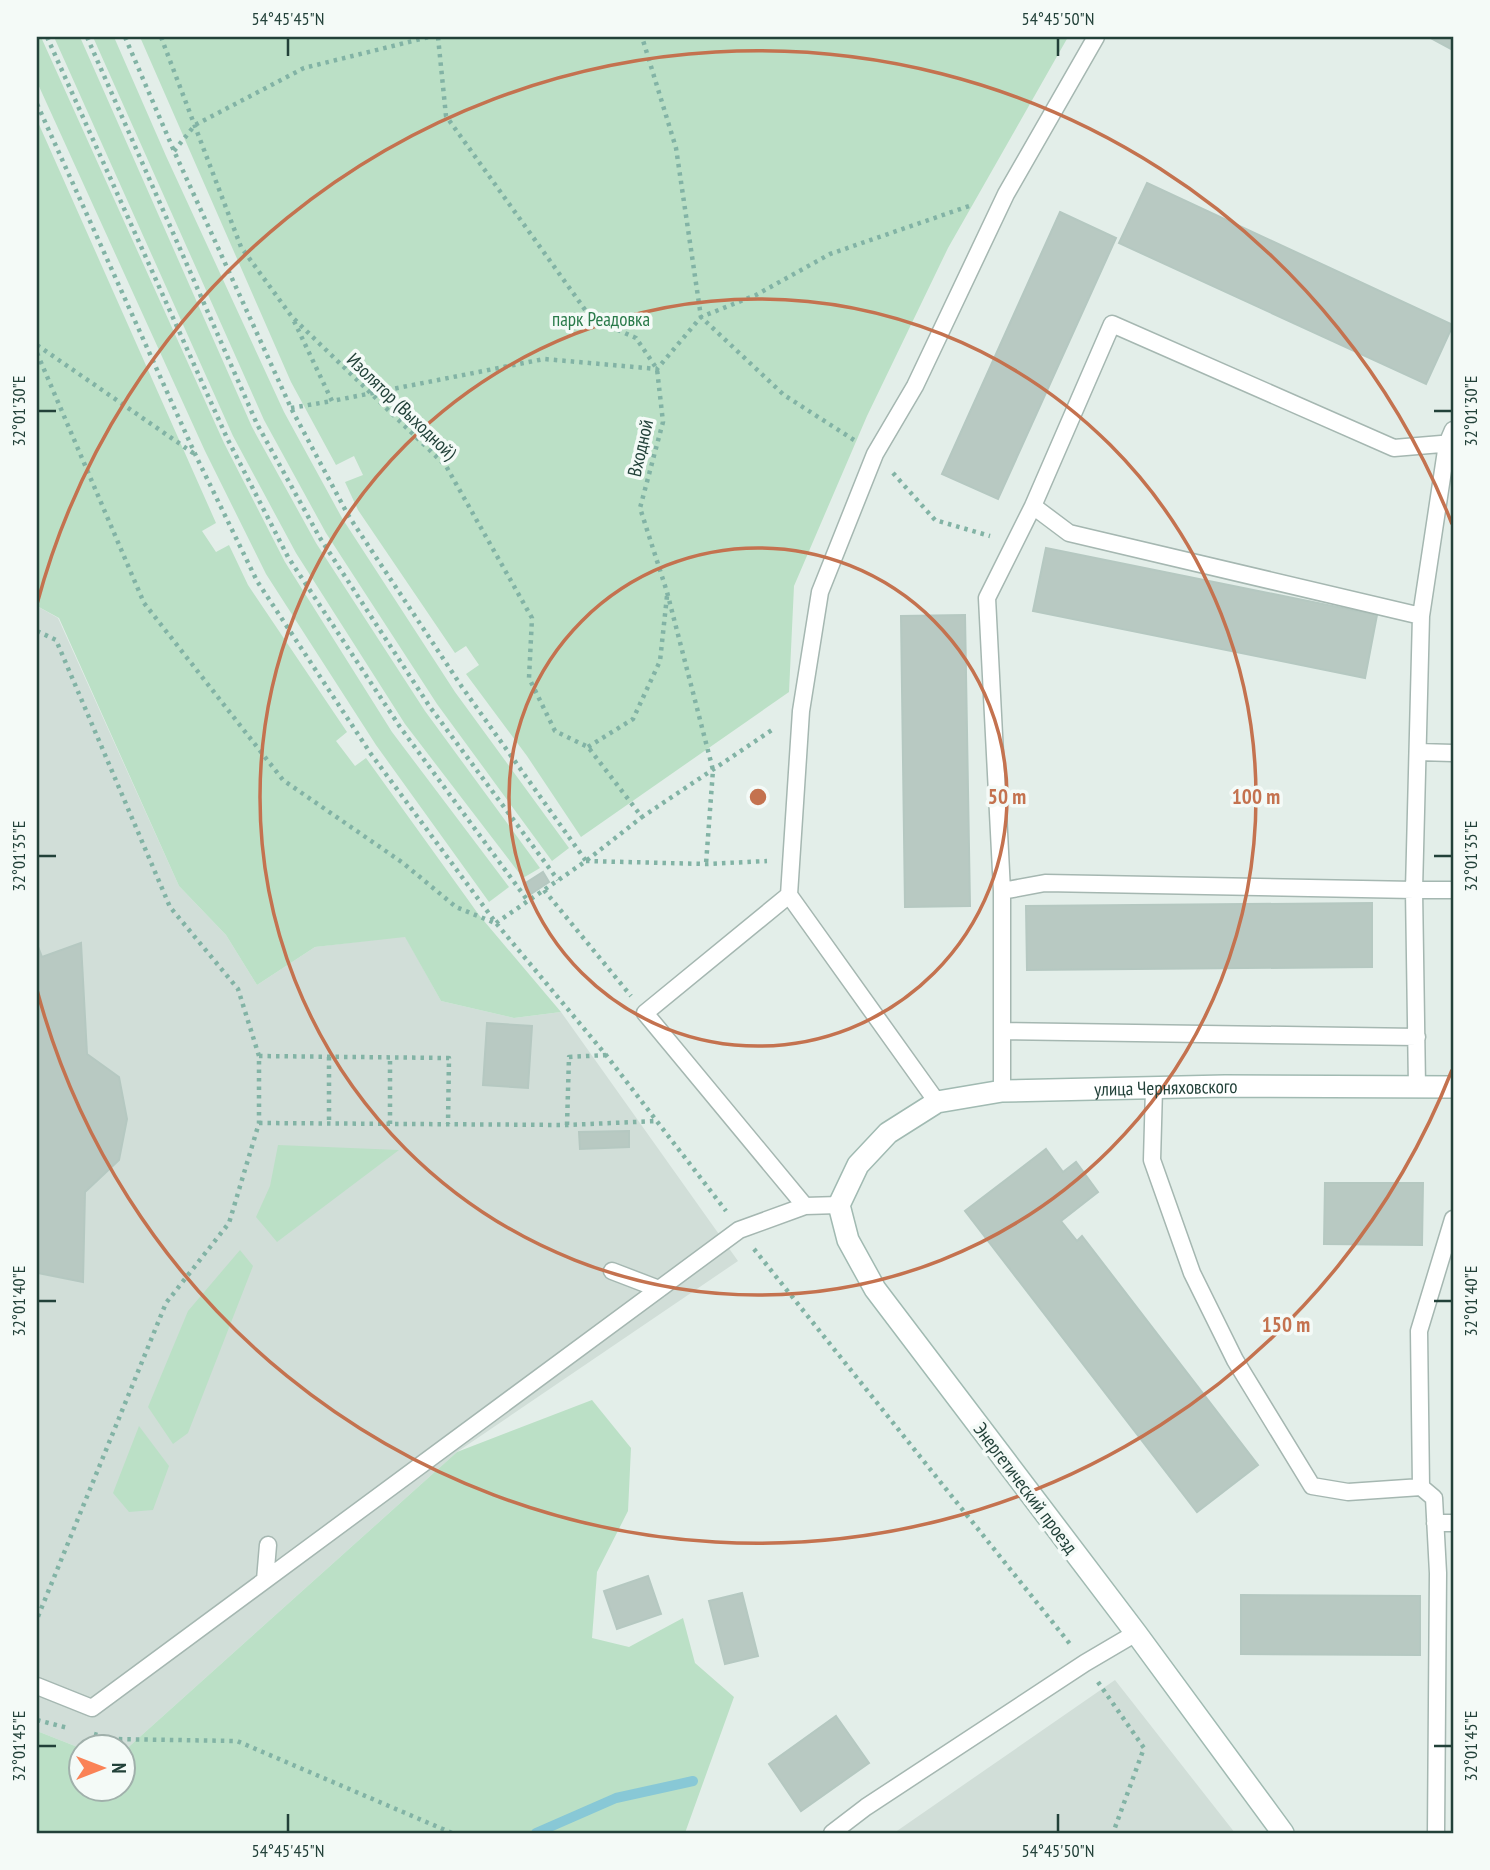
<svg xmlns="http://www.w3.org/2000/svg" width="1490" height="1870" font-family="'PT Sans Narrow',sans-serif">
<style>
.built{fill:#d1ded8}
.green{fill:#bbe0c6}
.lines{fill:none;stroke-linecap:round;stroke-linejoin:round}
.stream{stroke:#88c8d6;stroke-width:10}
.building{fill:#b8c9c2;stroke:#b5c8c1;stroke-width:2}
.lane-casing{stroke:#a5b7b1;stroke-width:19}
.secondary-casing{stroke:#a1bab2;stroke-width:24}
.path{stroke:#82b3a5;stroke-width:4.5;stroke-dasharray:3.5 5;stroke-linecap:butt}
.lane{stroke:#fff;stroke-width:16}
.secondary{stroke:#fff;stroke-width:21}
.ticks{fill:none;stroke:#224139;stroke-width:2.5}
.ring{fill:none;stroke:#c4724f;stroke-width:3.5}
.labels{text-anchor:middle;stroke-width:7;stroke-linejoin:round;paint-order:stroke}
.park-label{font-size:19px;fill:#297a4a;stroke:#f4faf7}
.street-label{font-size:19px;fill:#224139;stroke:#f4faf7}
.centre{fill:#c4724f;stroke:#f4faf7;stroke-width:3.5}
.ring-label{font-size:21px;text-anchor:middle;font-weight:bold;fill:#c4724f;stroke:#f4faf7;stroke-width:7;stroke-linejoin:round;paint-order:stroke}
.neatline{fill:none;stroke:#224139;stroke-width:2.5}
.ticks-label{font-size:18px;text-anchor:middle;fill:#224139}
</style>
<rect width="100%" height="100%" fill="#e3eee9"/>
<path class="built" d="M37 606 58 618 179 886 226 935 257 985 315 947 405 936 441 1001 514 1018 561 1012 738 1261 457 1452 123 1752 122 1748H80L37 1731Z
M1115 1680 1235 1833H894Z"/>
<path class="green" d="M37 37H41L224 443 285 562 392 732 509 887 489 902 376 745 266 574 205 451 37 82Z
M54 37H80L252 427 316 543 425 711 540 868 523 878 405 724 296 553 233 436Z
M93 37H114L166 156 284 412 342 518 455 692 569 848 552 861 437 704 326 533 264 420Z
M140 37H1068L948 248 867 416 794 586 789 692 581 837 527 756 466 674 479 665 466 646 455 653 358 510 345 482 363 475 354 456 336 465 291 382Z
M37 120 216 523 202 531 216 552 229 545 248 585 347 732 336 741 355 766 366 758 479 915 561 1012 514 1018 441 1001 405 937 315 947 257 985 226 935 179 886 59 618 37 606Z
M278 1145 399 1150 277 1242 256 1217 270 1186Z
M240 1250 253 1266 188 1433 173 1444 148 1407 188 1311Z
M592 1400 631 1448 628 1511 597 1572 592 1638 629 1647 683 1618 695 1663 734 1697 685 1833H37V1731L80 1748V1790H122L123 1752 457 1452Z
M139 1426 169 1466 153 1510 129 1512 113 1493Z"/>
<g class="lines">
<path class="stream" d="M536 1833 616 1798 693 1781"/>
</g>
<path class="building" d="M1429 37H1453V50Z
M1147 183 1453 325 1426 384 1119 243Z
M1060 212 1116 238 998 499 942 474Z
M1046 548 1377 615 1365 678 1033 611Z
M965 615 970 906 905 907 901 616Z
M543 872 549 882 531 894 524 884Z
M1372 903V967L1027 970 1026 906Z
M81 943 87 1054 119 1077 127 1119 119 1160 85 1192 83 1282 38 1273 37 1276V944L42 957Z
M487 1023 532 1026 528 1088 483 1085Z
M629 1131V1147L580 1149 579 1132Z
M1046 1149 1063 1172 1076 1162 1098 1192 1061 1221 1077 1241 1082 1236 1258 1465 1197 1512 965 1211Z
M1325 1183H1423L1422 1245 1324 1244Z
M648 1576 661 1614 617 1629 604 1591Z
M742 1593 758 1656 725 1664 709 1601Z
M1241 1595 1420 1596V1655L1241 1654Z
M836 1716 869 1763 801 1811 769 1764Z"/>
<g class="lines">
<g class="lane-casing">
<path id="lane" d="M1421 616 1447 444 1453 430
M1418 752 1453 753
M1002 891 987 598 1033 506
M789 895 645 1013 805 1206 839 1205
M1002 1031 1417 1037
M1417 1087 1414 890H1453
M1154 1088 1152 1160 1192 1273 1235 1360 1312 1486 1348 1492 1421 1487 1434 1498 1438 1573 1436 1833
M1002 1091V891L1045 883 1414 890 1421 616 1069 533 1033 506 1112 324 1394 448 1453 443
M937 1102 789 895 801 711 820 592 875 454 915 386 1006 194 1096 37
M612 1271 659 1289
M1421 1487 1419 1331 1453 1219
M1435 1523H1453
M265 1580 268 1545
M37 1686 92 1708 739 1230 805 1206
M832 1833 866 1807 1085 1663 1136 1633"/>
</g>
<g class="secondary-casing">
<g id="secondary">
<path id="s1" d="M1283 1833 1136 1633 875 1289 848 1240 839 1205 858 1165 888 1133 937 1102 1002 1091 1225 1086 1453 1087"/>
</g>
</g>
<path class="path" d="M47 37 227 438 288 557 400 727 528 901
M87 37 257 424 320 538 430 707 558 880
M125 37 174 151 291 408 348 515 462 687 586 861
M161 37 241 247 292 317 446 466 532 618 529 678 555 731 588 747 642 817 775 728
M438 37 446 116 591 318 636 338 657 369 663 422 640 508 667 592 713 770 706 864
M37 104 196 456 257 581 371 754 496 923 606 1055 726 1211
M174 151 195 125 304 68 429 37
M294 321 332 401 544 359 657 369 701 317 676 148 642 37
M37 345 196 455
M37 353 144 603 283 780 403 863 456 907 495 923
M291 408 332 401
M854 440 784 395 701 317 756 295 830 254 972 205
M893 473 935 520 990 536
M37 631 56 640 170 907 238 989 259 1056V1123L229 1223 166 1303 37 1619
M588 747 633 719 660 661 667 596
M586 861 706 864 767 861
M544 890 631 996
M496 923 586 861 642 817
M259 1056 449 1058 448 1124
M329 1057V1124
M259 1123 567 1125 658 1121
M390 1124V1058
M567 1125 569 1057 606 1055
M754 1249 1070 1644
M1098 1682 1144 1748 1113 1833
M37 1720 68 1728
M94 1734 112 1739 237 1741 452 1833"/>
<use href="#lane" class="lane"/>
<use href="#secondary" class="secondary"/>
</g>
<path class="ticks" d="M288 38V56M1058 38V56M38 411H56M1434 411H1452M38 856H56M1434 856H1452M38 1301H56M1434 1301H1452M38 1746H56M1434 1746H1452M288 1814V1832M1058 1814V1832"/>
<g class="ring">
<circle cx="758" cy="797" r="249"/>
<circle cx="758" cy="797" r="498"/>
<path d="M1452 1070A746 746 0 0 1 37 990M37 604A746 746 0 0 1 1452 524"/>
</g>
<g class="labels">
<g class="park-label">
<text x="601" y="326">парк Реадовка</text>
</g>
<g class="street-label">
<text transform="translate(402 406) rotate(44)" y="7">Изолятор (Выходной)</text>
<text transform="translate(640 448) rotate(-77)" y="7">Входной</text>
<text dy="7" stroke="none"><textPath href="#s1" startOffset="1148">улица Черняховского</textPath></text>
<text transform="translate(1026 1488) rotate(53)" y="7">Энергетический проезд</text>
</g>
</g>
<circle cx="758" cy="797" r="10" class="centre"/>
<g class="ring-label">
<text x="1007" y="804">50 m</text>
<text x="1256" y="804">100 m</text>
<text x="1286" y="1332">150 m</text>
</g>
<rect width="1490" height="1870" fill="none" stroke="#f4faf7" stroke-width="77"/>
<g transform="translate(102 1768) rotate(90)"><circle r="33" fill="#f4faf7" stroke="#a0b0ab" stroke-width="2"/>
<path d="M0-5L12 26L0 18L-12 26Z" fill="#fa8256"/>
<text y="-10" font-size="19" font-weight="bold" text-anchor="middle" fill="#224139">N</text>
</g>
<rect x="38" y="38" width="1414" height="1794" class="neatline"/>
<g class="ticks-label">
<text x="288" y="25">54°45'45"N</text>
<text x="1058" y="25">54°45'50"N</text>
<text transform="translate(1471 411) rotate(-90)" y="6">32°01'30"E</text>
<text transform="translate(19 411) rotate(-90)" y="6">32°01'30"E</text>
<text transform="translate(1471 856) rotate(-90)" y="6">32°01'35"E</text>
<text transform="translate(19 856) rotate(-90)" y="6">32°01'35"E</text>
<text transform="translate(1471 1301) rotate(-90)" y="6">32°01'40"E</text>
<text transform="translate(19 1301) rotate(-90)" y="6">32°01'40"E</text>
<text transform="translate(1471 1746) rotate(-90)" y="6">32°01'45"E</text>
<text transform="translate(19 1746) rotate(-90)" y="6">32°01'45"E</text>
<text x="288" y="1857">54°45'45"N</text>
<text x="1058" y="1857">54°45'50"N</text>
</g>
</svg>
